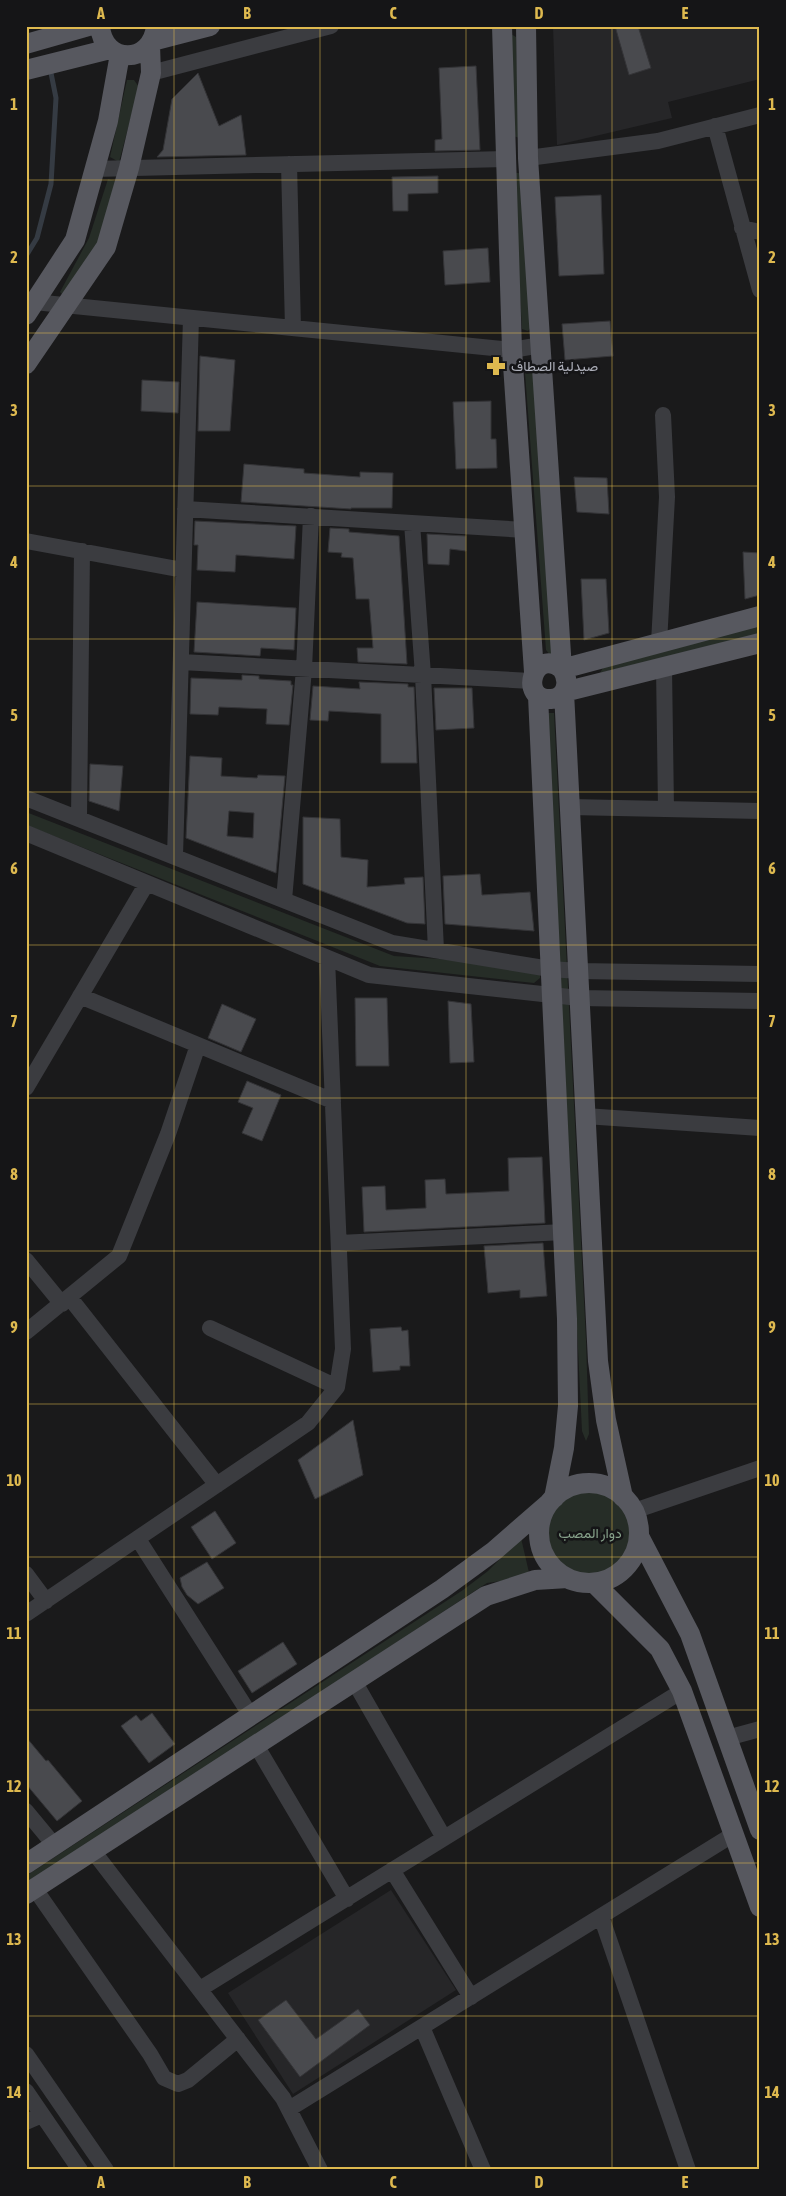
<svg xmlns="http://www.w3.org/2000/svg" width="786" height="2196" font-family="'Asap Condensed',Vazirmatn,sans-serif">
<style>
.built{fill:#262628}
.green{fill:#262d27}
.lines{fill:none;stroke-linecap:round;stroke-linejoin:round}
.stream{stroke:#353b43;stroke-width:5}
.building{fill:#494a4e;stroke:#343437;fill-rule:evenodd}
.minor{stroke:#3b3c40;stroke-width:16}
.major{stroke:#57585f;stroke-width:20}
.grid{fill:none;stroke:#deb94f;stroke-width:1;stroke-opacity:0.55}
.labels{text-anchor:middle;stroke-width:5;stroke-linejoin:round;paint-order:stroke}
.poi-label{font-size:14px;fill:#aeb0ba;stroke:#151517;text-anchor:start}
.park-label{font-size:14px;fill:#87a28b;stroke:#151517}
.neatline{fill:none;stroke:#deb94f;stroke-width:2}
.grid-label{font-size:16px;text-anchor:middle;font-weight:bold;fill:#deb94f}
</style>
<rect width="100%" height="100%" fill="#1a1a1b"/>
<path class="built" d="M553 26H760V79L668 102 672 118 557 145Z
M391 1890 456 1990 293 2094 228 1993Z"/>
<path class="green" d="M511 34 516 37 519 138 511 135Z
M127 80H134L139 87 119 162 110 157Z
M515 173H519L523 177 531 327 528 331 522 329 513 178Z
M108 179 118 182 102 239 64 296 60 292 89 238Z
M529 369 536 373 554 650 551 656 546 650 525 373Z
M760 625V635L600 673 605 664Z
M547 713H554L586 1340 589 1434 586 1441 582 1431Z
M26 812 394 956 535 965 540 968V978L534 983 380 966 26 825Z
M548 1533a42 42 0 1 1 84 0a42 42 0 1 1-84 0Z
M521 1538 530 1577 487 1583 26 1885V1876L463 1590 488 1571Z"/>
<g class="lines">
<path class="stream" d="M26 256 37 238 51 184 56 98 50 68"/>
</g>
<path class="building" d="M615 26H638L651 68 629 75Z
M476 66 480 150 435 151V140L442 139 439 68Z
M198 73 219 126 241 115 246 155 157 157 163 150 172 99Z
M438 176V193L408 194V211H393L392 177Z
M601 195 604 274 559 276 555 197Z
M488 248 490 282 445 285 443 251Z
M610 321 613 356 565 360 562 324Z
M200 356 235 360 230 431H198Z
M142 380 179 382 178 413 141 411Z
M491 401V439H496L497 468 456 469 453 402Z
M244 464 304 469V473L360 477V472L393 473 392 508H351V509L241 502Z
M574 477 607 478 609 514 577 512Z
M195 521 296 526 294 559 236 555 235 572 197 570 198 545H194Z
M330 528 349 529V532L399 536 407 664 358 662 357 648H373L369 599H356L353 558 341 557 342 553 328 552Z
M427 534 466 536V551L450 549 449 565 428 564Z
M743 552 760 553V595L745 599Z
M581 579H606L609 633 584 640Z
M197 602 296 608 294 650 261 648 260 656 194 652Z
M242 675 259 676V679L291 681V685H293L289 725 266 724 267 709 219 707 218 715 190 714 191 678 242 680Z
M359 682 408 684V687H414L417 763H381V714L329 711 328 721 310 720 313 686 360 689Z
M434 688H472L474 728 436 730Z
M190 756 222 758 221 776 257 778 258 775 285 776 276 873 186 838ZM229 811 254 813 253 838 227 836Z
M90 764 123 766 119 811 89 801Z
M303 817 340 819 341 857 368 860 367 887 405 884 404 878 423 877 425 924 407 923 303 884Z
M480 874 482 895 530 892 534 931 445 924 443 876Z
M355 998H387L389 1066H356Z
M448 1001 471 1004 474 1062 450 1063Z
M222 1004 256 1019 241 1052 208 1038Z
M247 1081 281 1095 262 1141 242 1133 253 1108 238 1102Z
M542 1157 545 1223 364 1232 362 1187 385 1186 386 1210 426 1208 425 1180 445 1179 446 1194 509 1191 508 1158Z
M543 1243 547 1296 520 1298V1290L488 1293 484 1246Z
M401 1327 402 1331 408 1330 410 1366H400V1370L373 1372 370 1329Z
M353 1420 363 1475 315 1499 298 1460Z
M215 1511 236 1543 212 1559 191 1527Z
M207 1562 224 1588 198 1604 187 1595 182 1587 180 1578Z
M283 1642 297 1664 252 1693 238 1671Z
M152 1713 175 1744 149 1763 121 1726 136 1715 141 1721Z
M26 1737 46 1761 48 1760 82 1801 57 1821 26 1784Z
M286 2000 316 2039 358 2009 370 2025 300 2077 258 2020Z"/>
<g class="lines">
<path class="minor" d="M151 73 331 26
M715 126 760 290
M528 158 658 141 760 115
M289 164 293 328
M94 169 506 159
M742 228 760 232
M34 302 512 350 541 345
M185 509 525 530
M412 523 423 675 436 950
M26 541 183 570
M659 643 667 497 663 415
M181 662 531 681
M664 667 666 809
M26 798 392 943 550 969 579 971 760 974
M570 807 760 811
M79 818 82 551
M26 833 369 975 579 998 760 1001
M175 856 191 318
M284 900 304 669 311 516
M80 996 333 1101
M26 1088 147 883
M585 1116 760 1128
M339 1243 564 1232
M26 1260 62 1304
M70 1298 217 1485
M210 1328 337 1387
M26 1332 119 1256 168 1134 198 1045
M634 1511 760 1468
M138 1539 251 1716
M26 1574 46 1601
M26 1614 308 1423 337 1387 343 1349 327 958
M354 1681 444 1838
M727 1738 760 1729
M256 1745 347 1899
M26 1811 55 1846
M93 1851 283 2098 320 2170
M392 1870 471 1997
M35 1889 150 2054 164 2078 178 2084 188 2080 238 2039
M601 1916 688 2170
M200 1989 682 1691
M422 2027 483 2170
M26 2054 106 2170
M26 2091 80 2170
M289 2109 734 1834
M26 2122 42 2115"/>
<path class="major" d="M100 26C103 65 152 65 156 26
M502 26 512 350 534 672
M526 26 528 158 562 669C570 681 567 698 551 699 518 701 533 646 562 669L760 616
M152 41 210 26
M26 44 89 26
M26 70 110 49
M26 315 75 240 108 121 120 54
M26 364 106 247 129 168 151 73 150 45
M538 696 567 1319 568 1406 564 1448 554 1498
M539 1533a50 50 0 1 1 100 0a50 50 0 1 1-100 0Z
M623 1497 606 1420 598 1361 564 692 760 643
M639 1536 690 1634 760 1830
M594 1583 660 1649 682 1691 760 1907
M26 1864 442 1589 494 1551 548 1504
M26 1894 486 1596 535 1580 568 1578"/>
</g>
<path class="grid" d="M174 26V2170M320 26V2170M466 26V2170M612 26V2170M26 180H760M26 333H760M26 486H760M26 639H760M26 792H760M26 945H760M26 1098H760M26 1251H760M26 1404H760M26 1557H760M26 1710H760M26 1863H760M26 2016H760"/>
<defs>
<g id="pharmacy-bare" transform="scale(1.5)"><path d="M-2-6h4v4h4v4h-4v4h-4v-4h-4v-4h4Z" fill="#deb94f" stroke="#151517" stroke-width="2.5" paint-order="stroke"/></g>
</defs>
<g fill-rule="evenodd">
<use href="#pharmacy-bare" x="496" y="366"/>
</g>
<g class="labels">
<g class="poi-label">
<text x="511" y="371">صيدلية الصطاف</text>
</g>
<g class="park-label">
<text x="590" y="1538">دوار المصب</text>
</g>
</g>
<rect width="786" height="2196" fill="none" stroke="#151517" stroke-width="55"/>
<rect x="28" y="28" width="730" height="2140" class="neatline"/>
<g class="grid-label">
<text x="101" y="19">A</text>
<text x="247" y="19">B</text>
<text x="393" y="19">C</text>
<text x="539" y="19">D</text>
<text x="685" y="19">E</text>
<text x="14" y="110">1</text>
<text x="772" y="110">1</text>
<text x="14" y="263">2</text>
<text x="772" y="263">2</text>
<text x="14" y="416">3</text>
<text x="772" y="416">3</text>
<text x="14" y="568">4</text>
<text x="772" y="568">4</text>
<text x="14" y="721">5</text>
<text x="772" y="721">5</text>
<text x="14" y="874">6</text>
<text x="772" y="874">6</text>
<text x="14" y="1027">7</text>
<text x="772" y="1027">7</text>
<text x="14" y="1180">8</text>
<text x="772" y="1180">8</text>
<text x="14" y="1333">9</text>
<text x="772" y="1333">9</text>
<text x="14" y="1486">10</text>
<text x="772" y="1486">10</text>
<text x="14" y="1639">11</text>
<text x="772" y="1639">11</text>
<text x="14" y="1792">12</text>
<text x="772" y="1792">12</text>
<text x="14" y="1945">13</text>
<text x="772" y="1945">13</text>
<text x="14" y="2098">14</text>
<text x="772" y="2098">14</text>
<text x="101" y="2188">A</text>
<text x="247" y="2188">B</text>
<text x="393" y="2188">C</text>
<text x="539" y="2188">D</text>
<text x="685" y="2188">E</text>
</g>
</svg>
